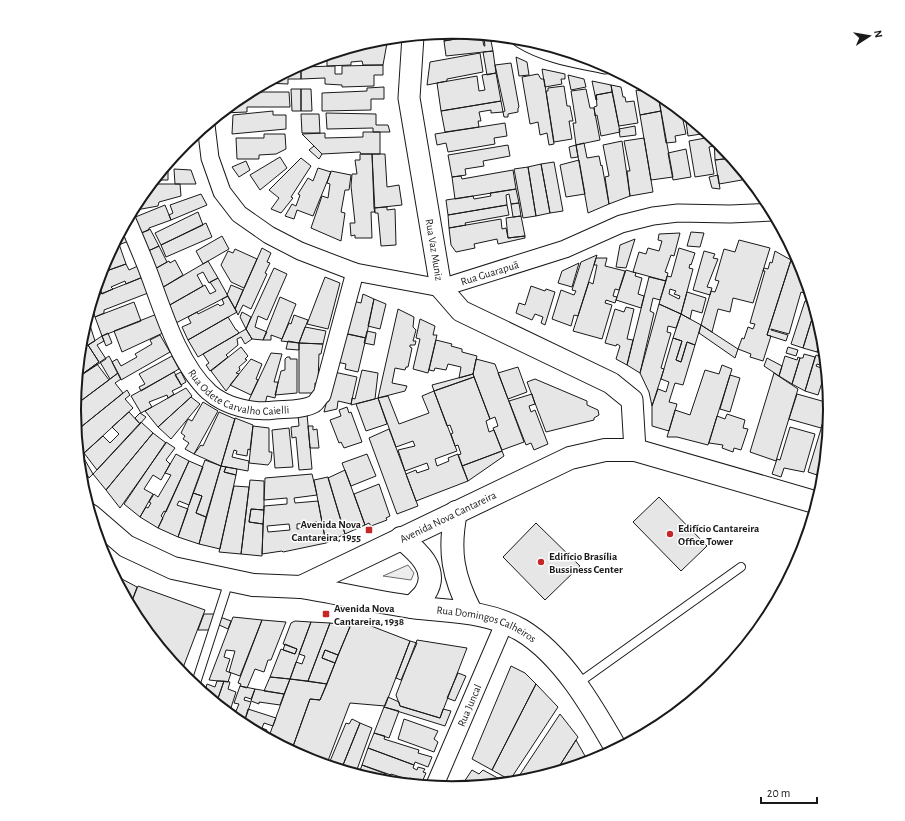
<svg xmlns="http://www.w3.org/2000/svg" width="905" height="821" font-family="'Alegreya Sans',sans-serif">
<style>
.built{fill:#ededed;stroke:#6a6a6a}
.building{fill:#e6e6e6;stroke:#1a1a1a;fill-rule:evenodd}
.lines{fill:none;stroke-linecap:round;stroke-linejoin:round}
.service-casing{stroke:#1a1a1a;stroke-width:10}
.minor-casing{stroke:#1a1a1a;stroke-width:19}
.tertiary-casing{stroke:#1a1a1a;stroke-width:23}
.secondary-casing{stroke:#1a1a1a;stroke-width:24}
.service{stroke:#fff;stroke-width:8}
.minor{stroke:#fff;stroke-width:17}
.tertiary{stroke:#fff;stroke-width:21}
.secondary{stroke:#fff;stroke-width:22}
.poi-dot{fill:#c62828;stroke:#fff;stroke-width:1.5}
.labels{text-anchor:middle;stroke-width:3;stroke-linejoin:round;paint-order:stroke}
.street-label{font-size:11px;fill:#1a1a1a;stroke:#fff}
.poi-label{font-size:11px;font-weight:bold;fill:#1a1a1a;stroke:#fff;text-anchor:start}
.rim{fill:none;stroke:#1a1a1a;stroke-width:2}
</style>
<rect width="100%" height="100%" fill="#fff"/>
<path class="built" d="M408 565 414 573 411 580 383 576Z"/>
<path class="building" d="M453 32 466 33V37L444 41V33Z
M474 36V39L482 37 484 46H485L484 39 488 38 491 41 493 51 446 56 444 41Z
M370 43H387L383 65H363L362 61 351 62V65L327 66V61H320V59H314L354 47 370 46Z
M493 51 496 73 487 75 483 52Z
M480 53 483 72 447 79V81L427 85 430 62Z
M516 57 527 62 529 75 519 76Z
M310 60V66L301 67V65Z
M511 63 519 107 518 108V112L508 114V117H504L503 112 505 111 495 65Z
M383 65V75H374V86L342 87V85L325 84V78L301 79V67L335 66V74H342V66Z
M297 67H301V79H288V84L266 83Z
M542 69 565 74V79H561L562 84 545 87Z
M496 73 501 101 441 111 437 83 477 76 479 91 485 90 482 75Z
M538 74 541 79H544L554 144 549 145 547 133 540 135 538 122 530 124 522 77Z
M568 75 584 79 586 87 571 90Z
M592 81 611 85 612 92 596 95 597 100H596Z
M611 85 621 87 623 97H625L626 102 634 101 638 123 619 126Z
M564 86 567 106H570L573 121H569L572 139 554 142 546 91H548V88Z
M384 87V99H371V110L322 111V93L367 91V88Z
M291 89H301V111H292Z
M301 89H311L312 111H301Z
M586 89 590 108H594L600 140 576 145 573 123H576L571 91Z
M636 90 658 94 661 111 640 115Z
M249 92H289L290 107H247V112L222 113Z
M612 92 620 132 601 136 597 115 595 116 594 107 597 106 596 95Z
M658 94 669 101 670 107 675 106 681 111 686 134 675 136 676 142 666 143Z
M501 101 503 112 491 113V110L479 112 481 121H478L479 127 445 132 441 111Z
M273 111V115H286V129L232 134 233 115Z
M661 111 673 177 651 180 640 115Z
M326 113 376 114V125H388L390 132H373V128L327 129Z
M301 114H319L320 133H302Z
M685 114 708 133 688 136Z
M505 123 507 136 494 138 495 144 448 152 446 143 437 145 435 134Z
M635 126 636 135 620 137 619 129Z
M363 132H380V154H361L360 152 322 154 302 134 325 133V138L363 137Z
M264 134H285L286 149 276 154 259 155V159H237L236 138H264Z
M711 137 713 146 709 147 714 174 695 177 689 141Z
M644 138 653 192 630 196 627 171H630L624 141Z
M714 138 720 143 732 158 715 160Z
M622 141 630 196 609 204 605 177 609 176 603 145Z
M584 143 587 158 599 156 601 166 602 165 609 204 588 213 576 145Z
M508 145 510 156 483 161 484 166 465 169 466 175 452 177 448 155Z
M576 145 578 157 571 158 569 147Z
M314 146 322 154 319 159 309 150Z
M686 149 691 177 673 180 668 153Z
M360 154H372L375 212H371L372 238H355V235L351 236 350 223H355L351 186 352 174H357L355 160H360Z
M372 154H385L387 187 399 185 402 205 374 208Z
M280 157 287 168 260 190 250 175Z
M301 158 311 166 291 197 293 198 281 213 271 209 279 198 269 190Z
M732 158 746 174 742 175V180L719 184 715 160Z
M579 160 585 194 566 197 560 165Z
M246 161 250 170 239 177 232 167Z
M554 162 563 211 550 213 541 164Z
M168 163V180H154Z
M541 164 550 213 536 216 528 167Z
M528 167 536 216 523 218 514 169Z
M318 168 331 172 313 216 297 210 294 219 285 216 292 204 296 206 300 195 298 194 308 178 313 181Z
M174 169 191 170 196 184H175Z
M513 170 516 189 455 199 452 177 461 176 462 179Z
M331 171 351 175 349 190H345L341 212 345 213 341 241 311 228 322 196 328 198 330 184 327 183Z
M718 175 720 189 712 188 709 177Z
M151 184H180L181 196 159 202 158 206 136 210V207H134L138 200Z
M516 189 519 203 511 204 509 194 506 195 507 205 448 215 446 200 473 196 474 199 491 196 490 193Z
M201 194 207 205 171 220 169 215 173 213 170 205Z
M519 203 521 216 513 217 511 204Z
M165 205 171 220 149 228V230L139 234 133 218Z
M507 205 509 215 465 223 466 225 449 228 448 215Z
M387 207V210L395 209 396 245 381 246 378 213H375L374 208Z
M198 212 203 225 161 245 155 233Z
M521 216 525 236 508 238 506 218Z
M501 219 502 229 506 228 508 238 525 236V238L498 244 497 239 474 244 475 248 456 252 451 245 449 228Z
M206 223 212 237 166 257 161 245Z
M124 227 129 241 113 247Z
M150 229 159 246 146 252 139 234Z
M691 232 704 233 700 247 687 246Z
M680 233 674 256 671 255 665 272 668 273 666 281 633 272 639 252 646 254 648 248 659 251 662 241 658 240 659 234Z
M222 236 229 249 203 264 196 251Z
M635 239 626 268 616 267 620 245Z
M739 240 770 248 753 303 733 298 730 312 718 309 712 332 701 325 711 291 715 292 719 281 715 280 724 249 735 252Z
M119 244 126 264 109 270 108 267 102 269 113 247Z
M159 246 167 262 153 270 146 252Z
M262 248 271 253 267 262 270 263 265 273 267 274 251 309 243 305 238 315 235 309Z
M679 248 695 253 691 265 690 264 689 268 693 269 681 314 659 304 667 276 671 277ZM670 289 676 291 674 294 680 296 679 299 669 294Z
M235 249 257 259 244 288 231 282 221 265 228 251 233 253Z
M704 251 715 254 713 258 718 259 707 287 712 288 710 295 693 290Z
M775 251 791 260 767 335 771 336 763 361 750 357 751 354 738 349 742 338 744 339 748 327 753 329 755 324 750 323 765 271H763L764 268 768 269 770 262 772 263Z
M597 255 578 316 574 315 571 326 552 319 561 290 574 295 576 291 572 290 581 262Z
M596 258H607L605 266 625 271 619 290 615 289 613 296 617 297 615 303 606 300 605 303 612 305 602 339 573 331 589 282 593 284 597 265H594Z
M175 260 183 275 160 289 153 270 169 261 170 263Z
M791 260 803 267 805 275 803 282 807 283 804 293 801 292 789 334 771 329V330L788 335 786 341 767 335Z
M208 261 218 278 209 283 203 272 197 275 203 286 168 306 160 289Z
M579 263 572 287 558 283 562 271Z
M126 264 129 270 138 266 143 277 126 284 125 281 111 287 113 289 102 294 98 283 103 279 101 273Z
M274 268 287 274 267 320 258 316 255 327 267 332 263 340 252 339 246 329Z
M626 270 636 273 635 276 642 278 638 294 644 296 641 308 616 300Z
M143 277 148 293 104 310V313L95 317 91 304 93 297Z
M325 277 340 283 328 329 307 324Z
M649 277 666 281 660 300 653 298 650 311 654 313 640 373 627 365Z
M218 278 228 296 176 323 168 306 205 285 210 294 216 291 210 282Z
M231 285 243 290 235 309 227 295Z
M531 286 545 291 546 289 555 292 545 325 541 323 543 317 535 314 532 320 516 313 519 303 525 305Z
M809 289 814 304 806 301Z
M687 292 706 298 702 313 692 310 690 319 681 314Z
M363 294 374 299 366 338 342 333 349 300 361 303Z
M228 296 237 312 188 340 182 327 191 323 188 317 197 312 198 314 218 304 220 306 224 304 222 299Z
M280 297 296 304 282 339 271 335V340H263Z
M374 299 386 304 380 329 368 326Z
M805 301 814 304 815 309 803 348 791 344Z
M134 302 141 321 102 336 95 317Z
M659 304 681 314 676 328 668 326 667 332 671 333 661 368 664 369 652 406 649 392 640 373Z
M626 307 634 309 627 339 633 340 627 365 616 359 620 346 617 344 616 346 605 343 615 309 624 312Z
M398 309 414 317 413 327 416 330 413 341H416L415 345H410V347L412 348 408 367H406L405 370 395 368 392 383 407 386 405 391 378 398Z
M815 309 823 333 817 352 803 348Z
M242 312 251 317 246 329 240 317Z
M157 314 165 332 122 352 114 331Z
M681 314 701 325 695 345 687 342 681 362 676 360 682 341 673 338Z
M294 315 308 320 299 343 281 341 289 323 291 324Z
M87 316 95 341 80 350 81 336Z
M228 317 236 330H237L239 333 198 357 188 340Z
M420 319 435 326 433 335H437L428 373 413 369 420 339 416 338Z
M701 325 738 349 735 358 699 333Z
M305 327 326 331 323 344 299 343Z
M246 329 252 339 245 344 241 337 237 339 238 345 226 355 228 357 210 371 206 365 209 363 203 354Z
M367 331 376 333 374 345 364 343Z
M108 333 112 343 106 346 102 336Z
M344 333 366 338 358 372 345 369 346 364 337 362Z
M823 333 824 337 826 355 817 352Z
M160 335 170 352 121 380 112 362 117 359 121 366 137 357 135 354 152 344 150 340Z
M102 336 104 341 97 345 106 359 77 378 78 370 81 375 99 362 88 345Z
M673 338 682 341 676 360 681 362 687 342 695 345 683 385 675 383 669 402 677 404 669 431 652 426V406L658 389 666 392 669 382 661 379Z
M436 340 452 344 451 346 462 349V352L477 356 473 374 459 378 461 367 448 364 446 370 435 368 434 371 429 370Z
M288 341 299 343V350L286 349Z
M299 343 323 344 321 354H319L318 383H315V393H299Z
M88 345 99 362 81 375 78 370 80 350Z
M241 347 248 356 245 359 247 360 239 367 240 370 236 373 239 374 226 391 211 371Z
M788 347 798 350 796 356 786 353Z
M271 353 282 354 274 382H278L275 398 267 396 265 404 248 402Z
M804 354 815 357 805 391 792 384 800 358H803Z
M816 355 826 360 827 367 817 364 816 366 826 370 818 395 805 391Z
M109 356 118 373 110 379 100 362Z
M172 356 179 369 141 391 139 387 145 384 139 374Z
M785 356 797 360 798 357 800 358 792 384 779 376Z
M287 357H290V359H297V393L275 395 281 371 285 370V359Z
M767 358 782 366 779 376 764 366Z
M251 359 262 364 256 379 258 380 251 395 230 385Z
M476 359 495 364 524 442 502 450 493 428 498 426 495 417 490 419 473 374Z
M97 364 109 380 74 406 77 378Z
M722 365 732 369 708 445 677 437H667L675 410 690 415 705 370 719 374Z
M518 367 527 392 508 399 498 373Z
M362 370 378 373 375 399 351 405 352 398 355 399Z
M174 372 182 386 172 391 174 394 168 398 167 395 149 402 152 407 141 413 131 396Z
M181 372 186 382 181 385 175 375Z
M334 372 357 377 351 404 338 401 337 409 324 412Z
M118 373 121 379 115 383 123 393 76 431 74 406Z
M774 373 798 389 776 461 750 452Z
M473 374 474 377 434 391 432 385Z
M730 375 740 378 730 412 720 409Z
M474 377 490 419 486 421 489 432 494 430 502 451 462 466 458 455 461 454 458 445 455 446 451 434 453 433 450 425 447 426 434 391Z
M535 379 587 401V405L598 410 599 415 594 418V420L546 432 527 382Z
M186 388 192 396 158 427 145 411Z
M127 390 130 395 125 399 133 408 82 455 78 447 76 431Z
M434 391 457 451 435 459 437 466 449 461 448 458 458 454 468 481 416 501 406 474 416 470 417 473 429 469 427 463 405 471 398 450 415 446 413 441 396 447 378 398 388 396 399 424 429 413 422 396Z
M532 394 535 404 529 406 531 412 535 410 548 444 534 450 531 443 526 445 509 401Z
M797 394 829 403 821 428 789 419Z
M191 397 200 404 171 439 158 427Z
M378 398 387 424 366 431 356 404Z
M830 400 831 411 830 421 824 419Z
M203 402 218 411 194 454 185 449 189 443 183 439 185 436 181 433 188 419 192 421Z
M347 407 349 413 351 412 362 442 344 448 341 442 339 443 330 420 341 416 339 410Z
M129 412 140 424 97 470 84 453 103 436 110 443 119 434 112 427Z
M219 412 235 419 221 466 194 454 201 445 203 446Z
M140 413 146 417 140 424 135 418Z
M298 414H307L312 469 299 470 296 437 292 438 291 427 299 426Z
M727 414 745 420 743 428 748 429 741 450 734 448 733 452 722 448 723 445 709 443 717 416 725 419Z
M235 418 253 425 250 450 248 449 247 456 236 454 237 451 234 450 232 457 249 461 248 471 221 466Z
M824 419 830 421 828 439 817 475 808 472Z
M141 422 153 433 106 490 93 474Z
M253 426 269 428V452H272L271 461 268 465 249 463Z
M308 426H313V430L317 429 319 448H310Z
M790 427 815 434 804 472 784 468 781 477 772 474 777 459 780 460Z
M289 428 293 467 275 468 272 430Z
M389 429 418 506 397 514 369 438Z
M153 433 166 443 120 508 106 490Z
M828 439 824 477 817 475Z
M166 442 175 448 166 460 170 464 161 480 153 475 144 489 153 494 140 517 124 504Z
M502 451 504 456 468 481 462 466Z
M176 454 189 461 166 512 164 511 161 516 163 518 158 528 140 517 146 507 148 508 151 503 149 502 154 494 158 497 171 475 165 473Z
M367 454 376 476 351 486 342 463Z
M82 455 93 474 89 478 79 460Z
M205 460 221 466 206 517 196 513 202 496 193 493Z
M189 461 203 467 189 505 179 501 177 505 188 509 178 537 158 528Z
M221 466 226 467 224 472 236 475 220 549 199 544Z
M226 467 237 469 236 475 224 472Z
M345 470 365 525 345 534 328 478Z
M312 474 317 495 294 498 295 503 318 501 326 543 283 552 282 551 262 554 264 506 287 504V498L264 500 265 478ZM317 522 318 527 297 529V524ZM289 524 290 530 268 532 267 526Z
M328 477 345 534 326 543 314 480Z
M250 480 264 481V510L251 509 249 522 263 524 262 556 241 554Z
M379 484 390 516 386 518 387 520 371 526 369 523 365 525 354 494Z
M234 486 249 487 241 554 219 552Z
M193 493 202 496 196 513 206 517 199 544 178 537Z
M659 497 707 546 681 571 633 522Z
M251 509 264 510 263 524 249 522Z
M536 523 580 566 545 600 503 557Z
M112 573 122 579 119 586Z
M122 579 137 587 130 606 119 586Z
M138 586 205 610 181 673 138 621 130 606Z
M204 614H215L210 630H198Z
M220 617 231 621 228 629 217 624Z
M233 617 262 620 240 676 229 672 235 651 226 650 224 657 230 659 226 671 231 673 228 682 209 680Z
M353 619 410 641 385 706 350 703 326 766 307 760 291 752 310 699 320 700Z
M262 620 286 622 271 660H268L264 672 255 669 247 688 240 686 241 684 238 683Z
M295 621 311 622 290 679 270 677 281 649 295 654 297 649 283 644 291 623Z
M311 622 330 623 308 681 290 679 296 662 302 664 305 656 299 654Z
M330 623 346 625 350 627 338 655 325 650 322 658 335 663 327 684 308 681Z
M417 640 467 648 440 718 400 706 396 695Z
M410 641 417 643 401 680 396 678Z
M285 644 297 649 295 654 283 650Z
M325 650 338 655 335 663 322 658Z
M511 666 525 673 536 684 492 770 472 759Z
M458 673 466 676 455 701 447 698Z
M270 677 290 679 284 694 264 691Z
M290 679 327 684 320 700 310 699 291 752 268 739Z
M217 681H224L216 704 204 694 207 684 215 687Z
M224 681 230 682 228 689 236 692 229 714 216 704Z
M536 684 558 707 510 780 492 770Z
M240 686 255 689 251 699 245 697 244 700 251 702 243 726 230 715 232 709 236 711 239 704 234 703Z
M255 689 284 694 280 705 259 702V704L251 701Z
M388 697 399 702 400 706 440 718 443 709 451 711 445 726 384 707Z
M384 707 399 711 389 738 374 733Z
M248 709 276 718 273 726 264 723 262 728 267 730 264 737 243 726Z
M560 714 578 737 555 773 528 781 519 776Z
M352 719 360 723 341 770 328 766 346 723 349 724Z
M404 719 438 731 434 739 438 742 434 752 398 739Z
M360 723 372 728 355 775 341 770Z
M374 733 385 736 384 739 419 750 418 753 432 757 428 767 415 762 414 765 368 748Z
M576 740 589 763 555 773Z
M368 748 414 765 413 768 417 770 418 767 425 769 423 772 426 773 422 782 410 778V780L391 774V775L362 765Z
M362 765 386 774 385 777 399 784 378 782 358 776Z
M472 770 479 774 483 770 505 782 504 784 460 788Z"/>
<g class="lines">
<g class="service-casing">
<path id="service" d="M577 684 741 567
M195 686 229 581"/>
</g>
<g class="minor-casing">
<g id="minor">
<path d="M521 39C547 55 577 59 605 65"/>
<path id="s1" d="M206 125 210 158 222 192 239 214 269 235 300 251 355 272 441 288 565 249 621 224 653 216 678 213 730 214 774 212"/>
<path id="s2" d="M127 220C135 239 143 257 150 276 164 314 179 364 209 392 226 407 253 413 275 410 286 409 303 410 314 404 317 402 319 397 322 395L355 272"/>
<path id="s3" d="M434 787 504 624"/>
</g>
</g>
<g class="tertiary-casing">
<g id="tertiary">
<path id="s4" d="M413 36 409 98 441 288 461 311 611 383 632 400 635 450"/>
</g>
</g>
<g class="secondary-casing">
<g id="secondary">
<path d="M456 512C448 551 453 577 471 612"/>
<path id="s5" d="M90 515 126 546 173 568 253 585 301 587 570 458 605 450H635L818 503"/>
<path d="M401 538C417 551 440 570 425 593 422 598 416 602 412 607"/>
<path id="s6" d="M301 587C338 593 375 602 412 607 449 612 486 610 521 630 563 655 593 708 617 750"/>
</g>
</g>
<use href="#service" class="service"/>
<use href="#minor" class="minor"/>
<use href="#tertiary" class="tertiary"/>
<use href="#secondary" class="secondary"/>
</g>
<g class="poi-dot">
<rect x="365" y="526" width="8" height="8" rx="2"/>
<circle cx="670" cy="534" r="4"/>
<circle cx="541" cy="562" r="4"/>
<rect x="322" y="610" width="8" height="8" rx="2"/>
</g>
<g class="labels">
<g class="street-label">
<text dy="4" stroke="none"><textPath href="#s4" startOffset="216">Rua Vaz Muniz</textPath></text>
<text dy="4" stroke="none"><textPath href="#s1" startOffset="366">Rua Guarapuã</textPath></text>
<text dy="4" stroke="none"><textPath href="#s2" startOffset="220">Rua Odete Carvalho Caielli</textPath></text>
<text dy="4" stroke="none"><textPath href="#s5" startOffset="392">Avenida Nova Cantareira</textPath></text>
<text dy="4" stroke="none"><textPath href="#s6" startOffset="190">Rua Domingos Calheiros</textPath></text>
<text dy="4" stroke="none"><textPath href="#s3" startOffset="89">Rua Juncal</textPath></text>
</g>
<g class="poi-label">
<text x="361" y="528" text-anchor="end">Avenida Nova<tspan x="361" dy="13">Cantareira, 1955</tspan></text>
<text x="678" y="532">Edifício Cantareira<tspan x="678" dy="13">Office Tower</tspan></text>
<text x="549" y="560">Edifício Brasília<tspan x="549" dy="13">Bussiness Center</tspan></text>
<text x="334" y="612">Avenida Nova<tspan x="334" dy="13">Cantareira, 1938</tspan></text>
</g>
</g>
<path d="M0 0H905V821H0ZM81 410a371 371 0 1 1 742 0a371 371 0 1 1-742 0Z" fill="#fff" fill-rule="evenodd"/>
<path class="rim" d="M81 410a371 371 0 1 1 742 0a371 371 0 1 1-742 0Z"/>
<g transform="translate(869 36) rotate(78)" stroke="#ffffff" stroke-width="3" paint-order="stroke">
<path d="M0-3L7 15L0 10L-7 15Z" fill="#1a1a1a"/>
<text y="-6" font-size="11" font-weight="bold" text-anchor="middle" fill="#1a1a1a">N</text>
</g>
<path d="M761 797v6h56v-6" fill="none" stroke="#1a1a1a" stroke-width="2"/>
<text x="767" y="797" font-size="12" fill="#1a1a1a" stroke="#ffffff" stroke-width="3" paint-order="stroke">20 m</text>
</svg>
